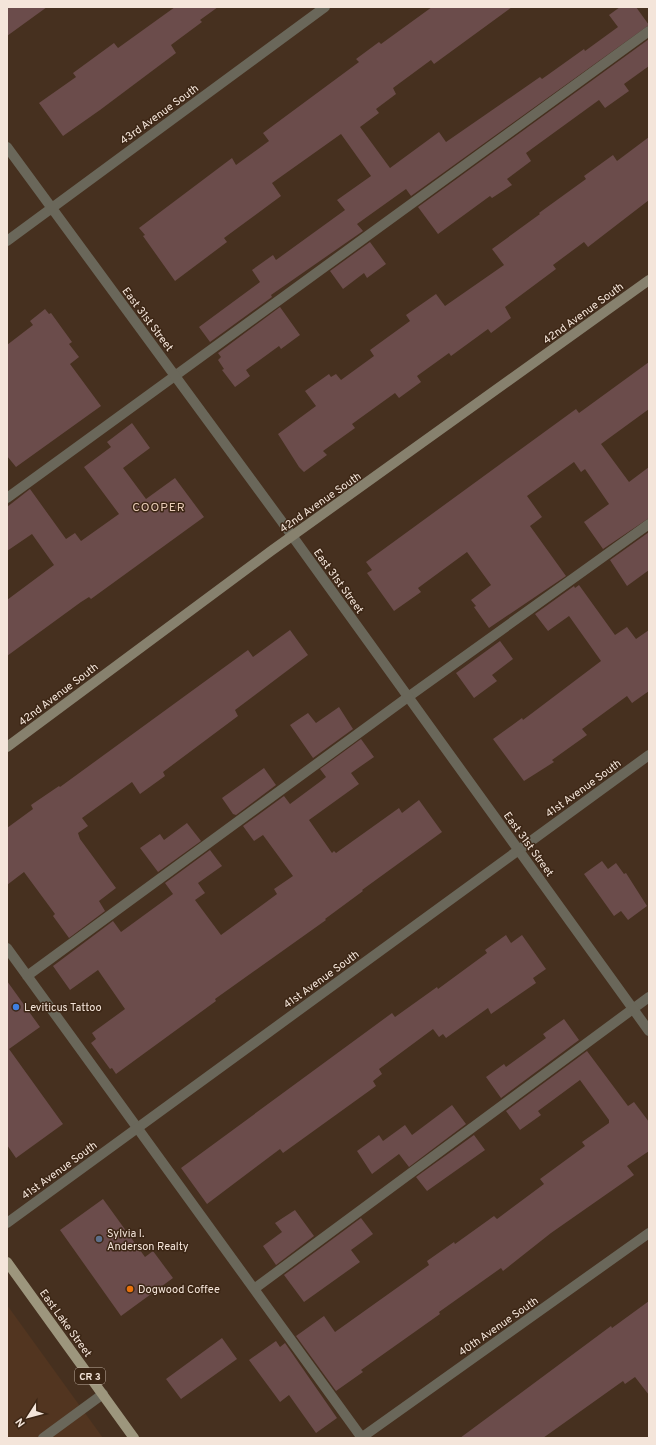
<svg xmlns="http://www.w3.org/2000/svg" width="656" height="1445" font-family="Overpass,sans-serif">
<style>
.built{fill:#523520}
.building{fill:#6b4c4b}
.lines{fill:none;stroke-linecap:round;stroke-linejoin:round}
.lane{stroke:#6a675a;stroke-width:10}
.street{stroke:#6a675a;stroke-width:10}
.secondary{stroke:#87816e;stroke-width:10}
.primary{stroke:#9d967d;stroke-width:10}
.shop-dot{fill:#3f7fe0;stroke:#3c2615;stroke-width:1.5}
.service-dot{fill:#5c6f8a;stroke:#3c2615;stroke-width:1.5}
.food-dot{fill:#e8710a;stroke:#3c2615;stroke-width:1.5}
.labels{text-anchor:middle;stroke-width:3;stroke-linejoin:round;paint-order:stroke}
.shield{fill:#3c2615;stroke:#bdac9f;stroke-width:1}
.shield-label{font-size:10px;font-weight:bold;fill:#f4e5da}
.street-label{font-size:11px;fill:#f4e5da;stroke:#3c2615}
.poi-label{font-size:11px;fill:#f4e5da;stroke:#3c2615;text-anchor:start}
.neighbourhood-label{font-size:12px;letter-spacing:1px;fill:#eacdb8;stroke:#3c2615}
</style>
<rect width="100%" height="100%" fill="#46301f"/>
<path class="built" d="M7 1305 103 1438H7Z"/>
<path class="building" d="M7 7H47L7 36Z
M175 7H218L200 20 202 22 171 45 176 53 100 110 63 136 39 103 76 77 73 73 114 43 118 48Z
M432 7H512L434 64 431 60 393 88 396 94 376 109 379 113 360 127 390 168 439 132 446 142 540 77 542 79 584 49 585 51 618 27 609 15 620 7H636L649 25 411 196 406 189 357 224 363 231 271 295 272 297 210 342 199 327 260 282 252 270 273 255 276 260 345 210 337 200 371 176 341 134 272 183 281 196 224 238 227 242 175 281 143 236 145 235 139 228 232 158 236 165 269 141 263 133 359 62 356 59 379 42 381 44Z
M649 39V66L624 84 629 91 605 108 599 100 526 153 531 161 507 179 512 185 492 198 490 196 438 234 418 207Z
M649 137V200L588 247 584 242 553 265 556 269 505 307 511 318 491 333 488 329 451 356 449 353 417 376 421 382 399 398 395 393 352 424 355 428 323 451 327 455 304 472 299 467 278 434 316 406 305 391 329 374 331 377 336 374 341 380 374 356 370 350 410 321 406 315 436 294 445 306 504 265 492 249 540 214 539 213 586 179 584 176 613 155 617 161Z
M370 242 386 264 367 278 364 273 343 289 330 271Z
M280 307 300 335 281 349 279 346 246 370 250 376 235 387 222 370 224 369 218 360 221 357 218 353Z
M45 309 49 314 51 313 72 342 69 344 79 357 70 364 101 406 16 467 7 456V345L33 325 30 321Z
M649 362V409L601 444 629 482 649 467V518L603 549 584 522 609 504 585 469 581 472 574 462 527 496 542 517 530 526 566 576 489 628 474 607 476 606 471 600 491 585 467 552 418 588 421 592 394 611 367 573 372 570 366 562 576 409 579 413Z
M132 423 150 448 123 468 146 499 175 478 204 517 91 599 89 597 81 602 7 656V600L54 565 32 534 7 551V507L30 489 66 539 75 533 81 541 119 514 84 467 111 447 107 442Z
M649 532V570L627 586 610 560Z
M579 585 615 635 627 627 636 639 649 630V691L632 703 627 696 582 729 587 735 552 760 554 762 524 781 493 739 522 718 523 720 601 661 569 616 548 631 535 614 574 586 575 588Z
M290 630 308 655 235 710 238 716 163 772 165 776 140 794 132 782 82 818 88 826 78 833 80 839 116 888 99 901 105 911 69 938 53 916 55 914 24 872 7 885V828L33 809 31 805 59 786 60 787 248 650 253 657Z
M500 641 513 659 492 675 497 681 474 698 456 673Z
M339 707 353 729 313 758 290 725 308 713 316 723Z
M361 739 374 757 351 773 359 784 309 820 332 853 334 851 336 853 399 808 402 813 419 800 442 832 362 890 363 891 325 919 326 920 215 999 216 1001 116 1074 112 1068 110 1069 91 1043 96 1039 92 1033 125 1009 98 970 70 990 53 966 113 921 121 932 173 894 165 883 210 850 222 866 198 883 205 893 195 900 221 935 273 897 277 894 274 889 293 876 263 835 254 841 243 826 284 796 290 804 321 781 326 777 320 769Z
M264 768 276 785 236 815 233 814 222 798Z
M187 823 201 841 158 872 140 848 160 834 164 840Z
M602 861 608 869 616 863 624 874 626 873 647 906 628 920 621 911 614 916 584 874Z
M506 935 511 943 522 935 546 969 533 978 536 983 491 1014 488 1008 446 1038 443 1034 439 1037 433 1029 379 1069 382 1074 373 1081 376 1086 283 1153 280 1149 207 1204 181 1168 392 1013 395 1017 437 987 438 989 487 953 485 950Z
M7 981 40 1027 9 1049 63 1124 16 1158 7 1145Z
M564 1019 579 1040 501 1098 486 1077 504 1064 506 1067 546 1038 543 1034Z
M587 1051 628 1106 634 1102 649 1122V1151L627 1166 634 1175 551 1233 503 1271 501 1268 439 1312 440 1314 361 1370 363 1372 336 1391 296 1336 324 1316 335 1332 429 1265 427 1261 454 1242 455 1244 494 1216 497 1219 544 1184 540 1179 585 1146 582 1142 609 1123V1120L580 1080 538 1111 541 1115 520 1130 506 1111Z
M452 1105 466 1124 409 1167 399 1154 372 1174 357 1151 379 1135 383 1141 405 1125 412 1135Z
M474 1135 485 1150 427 1191 416 1177Z
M103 1199 145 1257 153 1251 173 1278 121 1316 60 1230Z
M295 1210 314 1236 276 1265 263 1246 282 1232 275 1223Z
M361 1218 373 1234 351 1250 360 1262 304 1302 284 1275Z
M649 1301V1395L635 1377 625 1384 623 1381 543 1438H460L611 1326 612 1328Z
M222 1338 237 1359 181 1399 166 1379Z
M276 1341 280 1347 285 1343 337 1418 316 1433 289 1395 280 1402 249 1360Z"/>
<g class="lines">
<path class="lane" d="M7 498 649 31
M7 948 362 1438
M27 976 408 697 649 524
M254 1289 649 997
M43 1438 103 1394"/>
<path class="street" d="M7 147 280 519 649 1031
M7 241 325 7
M7 1223 649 755
M361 1438 649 1233"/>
<path class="secondary" d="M7 747 271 551 649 280"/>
<path class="primary" d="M7 1262 134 1438"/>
</g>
<circle class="shop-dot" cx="16" cy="1007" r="4"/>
<circle class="service-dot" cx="99" cy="1239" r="4"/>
<circle class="food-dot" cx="130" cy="1289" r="4"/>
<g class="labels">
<rect class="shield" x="75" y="1368" width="30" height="16" rx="3"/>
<g class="shield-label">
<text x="90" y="1380">CR 3</text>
</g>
<g class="street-label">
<text transform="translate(159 114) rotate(-36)" y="4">43rd Avenue South</text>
<text transform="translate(583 313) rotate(-36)" y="4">42nd Avenue South</text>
<text transform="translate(148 319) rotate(53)" y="4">East 31st Street</text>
<text transform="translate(320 502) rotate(-35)" y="4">42nd Avenue South</text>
<text transform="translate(339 581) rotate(54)" y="4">East 31st Street</text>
<text transform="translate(58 694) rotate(-37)" y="4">42nd Avenue South</text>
<text transform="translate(583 788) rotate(-36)" y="4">41st Avenue South</text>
<text transform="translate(529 844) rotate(54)" y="4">East 31st Street</text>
<text transform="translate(321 979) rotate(-36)" y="4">41st Avenue South</text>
<text transform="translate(59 1170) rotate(-36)" y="4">41st Avenue South</text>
<text transform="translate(66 1323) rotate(54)" y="4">East Lake Street</text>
<text transform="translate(498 1326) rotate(-35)" y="4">40th Avenue South</text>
</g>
<g class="poi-label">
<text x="24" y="1011">Leviticus Tattoo</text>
<text x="107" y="1237">Sylvia I.<tspan x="107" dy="13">Anderson Realty</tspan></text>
<text x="138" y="1293">Dogwood Coffee</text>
</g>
<g class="neighbourhood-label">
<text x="159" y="511">COOPER</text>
</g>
</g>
<rect width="656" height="1445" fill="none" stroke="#f4e5da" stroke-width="16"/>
<g transform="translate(28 1417) rotate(234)" stroke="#3c2615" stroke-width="3" paint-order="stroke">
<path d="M0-3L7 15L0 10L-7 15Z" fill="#f4e5da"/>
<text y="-6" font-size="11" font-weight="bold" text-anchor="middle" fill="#f4e5da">N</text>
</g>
</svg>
